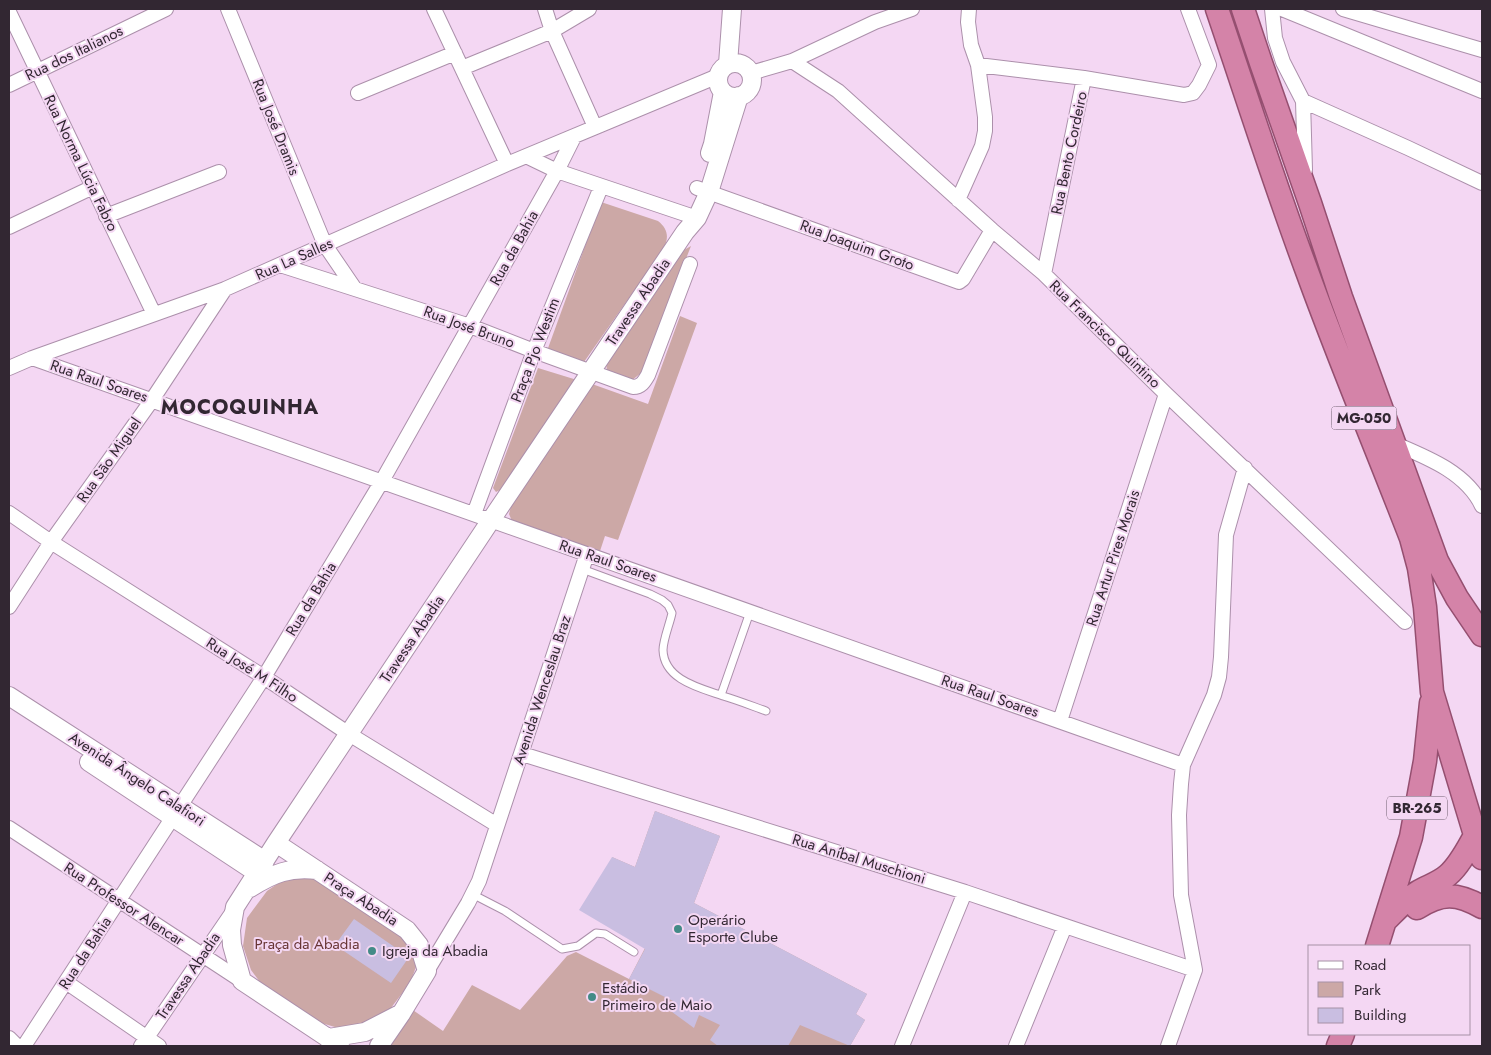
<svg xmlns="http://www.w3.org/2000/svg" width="1491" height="1055" font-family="Jost,sans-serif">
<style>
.green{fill:#cca8a6}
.building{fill:#c9bee1}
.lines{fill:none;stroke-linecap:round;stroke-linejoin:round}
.service-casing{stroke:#ac90ab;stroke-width:9}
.minor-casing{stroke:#ac90ab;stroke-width:16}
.tertiary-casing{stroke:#ac90ab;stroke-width:20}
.trunk-casing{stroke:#954f70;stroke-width:25}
.service{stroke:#fff;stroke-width:7}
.minor{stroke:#fff;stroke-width:14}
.tertiary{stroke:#fff;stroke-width:18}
.trunk{stroke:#d483a8;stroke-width:22}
.poi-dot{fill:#438b87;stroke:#f4d7f3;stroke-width:2}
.labels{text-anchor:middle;stroke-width:4;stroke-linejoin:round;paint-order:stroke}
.shield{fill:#f4d7f3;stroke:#6c5c6c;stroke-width:1}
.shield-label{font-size:14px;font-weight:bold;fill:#322732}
.street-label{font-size:15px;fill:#322732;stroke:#f4d7f3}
.poi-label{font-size:15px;fill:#322732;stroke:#f4d7f3;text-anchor:start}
.park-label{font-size:15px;fill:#673434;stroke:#f4d7f3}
.district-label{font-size:20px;font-weight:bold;letter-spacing:1px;fill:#322732;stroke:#f4d7f3}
</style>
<rect width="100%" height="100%" fill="#f4d7f3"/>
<path class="green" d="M601 202 658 221C668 229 669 237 664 248L584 362 547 351Z
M691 246 641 373 631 381 607 370 606 364 679 255 684 250Z
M680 316 697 323 618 540 605 536 599 554 512 521 509 514 511 506 592 384 648 404Z
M538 368 577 380 502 489 496 492 493 488Z
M655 811 720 836 694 903 867 994 856 1014 865 1020 850 1046H385L410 1008 443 1031 472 985 520 1010 567 956 576 952 629 979 645 948 612 857 635 867Z
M306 876 319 881 399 934 411 948 416 967 410 983 384 1017 345 1030 318 1022 263 986 251 970 243 946 247 918 267 891 283 880Z"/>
<path class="building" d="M655 811 720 836 694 903 867 994 856 1014 865 1020 850 1046 800 1025 788 1046H718L710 1040 720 1025 699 1015 694 1028 668 1009 673 1001 629 979 645 949 579 910 612 857 635 867Z
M354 919 409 957 391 983 335 945Z"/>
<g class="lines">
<g class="service-casing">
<path id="service" d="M582 569 650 594 662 600 668 605 672 613C670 623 663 640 663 650 664 680 700 688 723 696 737 700 752 706 766 711
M721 695 750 612
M472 894 505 911 562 949 578 946 596 933 605 934 634 952"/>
</g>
<g class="minor-casing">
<path id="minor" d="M228 9 325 245 355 289 470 326 534 351 633 387C641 387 644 382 648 375L690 264
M434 9 507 164
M545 9 552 31 595 127
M1272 9 1275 38 1283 62 1303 101 1305 170
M1282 9 1482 91
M1343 9 1482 50
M9 12 154 314
M792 61 838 91 992 230 1044 274 1166 394 1405 622
M978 65 1084 78 1044 274
M462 68 552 31 589 9
M751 73 792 61 875 22 912 9
M1084 78 1184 95 1193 93 1199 85 1209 65 1188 9
M9 85 166 9
M358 93 455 53
M1303 101 1408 148 1482 183
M526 156 557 171 697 218
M697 188 959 282 963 279 992 230
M958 200 982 146 985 131V117L978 65 971 45 968 22 969 9
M106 216 219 172
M9 227 93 187
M280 265 355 289
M32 358 1183 765
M9 368 32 358 225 289 507 164 718 76
M1393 443C1426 457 1466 472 1482 506
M9 513 51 542 264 677 349 734 497 825
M474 514 534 351 601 187
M9 607 51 542 152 400 225 289
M1060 721 1166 394
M522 754 965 892 1195 970
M9 828 242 981
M427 971 468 903 479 881 587 554
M66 982 159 1046
M9 1038 17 1046
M24 1046 264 677 382 481 557 171 574 137
M141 1046 234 910
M902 1046 965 892
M1016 1046 1065 926
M1168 1046 1195 970 1181 895 1179 815 1181 784 1183 765 1214 695 1219 677 1221 657 1226 535 1245 468"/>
</g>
<g class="tertiary-casing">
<path id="tertiary" d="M718 80a17 17 0 1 1 34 0a17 17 0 1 1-34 0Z
M728 64 732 9
M710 153 713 144 723 92
M9 696 265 861
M89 762 257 873
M276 843 407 930 419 945 427 971 401 1014 379 1046
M250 888C274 873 289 867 317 870
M330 1043 329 1038 365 1032 398 1015
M340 1046 242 981 232 945 231 930 235 907 276 843 491 520 685 232 697 218 709 192 739 96"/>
</g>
<g class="trunk-casing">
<path id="trunk" d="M1217 9C1247 97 1275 186 1308 274 1340 362 1377 450 1411 538L1419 568 1425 607 1432 692 1482 858
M1243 9 1261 63 1310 203 1341 297 1437 561 1457 598 1482 635
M1417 908C1442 892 1457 893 1482 907
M1386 920C1396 910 1405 900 1418 892 1428 886 1439 883 1448 875 1462 863 1470 843 1480 827
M1377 946 1411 837 1425 761 1431 703
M1338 1046 1343 1034"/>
</g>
<use href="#service" class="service"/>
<use href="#minor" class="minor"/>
<use href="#tertiary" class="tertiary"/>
<use href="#trunk" class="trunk"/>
</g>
<g class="poi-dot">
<circle cx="678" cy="929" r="5"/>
<circle cx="372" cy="951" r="5"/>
<circle cx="592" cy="997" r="5"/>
</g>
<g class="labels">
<g class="shield">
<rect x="1331.5" y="406.5" width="65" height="23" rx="4"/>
<rect x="1387" y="796.5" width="60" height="23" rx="4"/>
</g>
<g class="shield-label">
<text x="1364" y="423">MG-050</text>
<text x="1417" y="813">BR-265</text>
</g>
<g class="street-label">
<text transform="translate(74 53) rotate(-26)" y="5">Rua dos Italianos</text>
<text transform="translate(276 127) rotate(68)" y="5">Rua José Dramis</text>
<text transform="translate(1069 153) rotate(-78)" y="5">Rua Bento Cordeiro</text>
<text transform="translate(81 163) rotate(64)" y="5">Rua Norma Lúcia Fabro</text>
<text transform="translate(857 245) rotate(20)" y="5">Rua Joaquim Groto</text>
<text transform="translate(514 248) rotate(-61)" y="5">Rua da Bahia</text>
<text transform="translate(294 259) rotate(-24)" y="5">Rua La Salles</text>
<text transform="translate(638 302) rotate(-56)" y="5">Travessa Abadia</text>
<text transform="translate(469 327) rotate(20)" y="5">Rua José Bruno</text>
<text transform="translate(1105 334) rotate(44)" y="5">Rua Francisco Quintino</text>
<text transform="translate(535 350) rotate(-69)" y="5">Praça Pjo Westim</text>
<text transform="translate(99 381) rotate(19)" y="5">Rua Raul Soares</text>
<text transform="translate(109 460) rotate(-55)" y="5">Rua São Miguel</text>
<text transform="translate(1113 558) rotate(-72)" y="5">Rua Artur Pires Morais</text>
<text transform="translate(608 561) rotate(19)" y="5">Rua Raul Soares</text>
<text transform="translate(311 599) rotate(-59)" y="5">Rua da Bahia</text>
<text transform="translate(412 639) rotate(-56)" y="5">Travessa Abadia</text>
<text transform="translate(252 670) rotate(33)" y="5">Rua José M Filho</text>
<text transform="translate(542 690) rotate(-72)" y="5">Avenida Wenceslau Braz</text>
<text transform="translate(990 696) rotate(19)" y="5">Rua Raul Soares</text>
<text transform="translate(137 779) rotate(33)" y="5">Avenida Ângelo Calafiori</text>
<text transform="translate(859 859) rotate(17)" y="5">Rua Aníbal Muschioni</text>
<text transform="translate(361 899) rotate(33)" y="5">Praça Abadia</text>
<text transform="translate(124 904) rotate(33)" y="5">Rua Professor Alencar</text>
<text transform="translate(85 953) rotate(-57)" y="5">Rua da Bahia</text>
<text transform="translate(188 976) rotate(-56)" y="5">Travessa Abadia</text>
</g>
<g class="poi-label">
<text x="688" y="925">Operário<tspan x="688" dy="17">Esporte Clube</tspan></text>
<text x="382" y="956">Igreja da Abadia</text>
<text x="602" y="993">Estádio<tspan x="602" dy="17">Primeiro de Maio</tspan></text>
</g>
<g class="park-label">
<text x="307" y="949">Praça da Abadia</text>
</g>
<g class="district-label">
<text x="240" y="414">MOCOQUINHA</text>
</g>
</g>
<rect width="1491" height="1055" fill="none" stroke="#322732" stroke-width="20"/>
<rect x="1308" y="945" width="162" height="90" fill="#f4d7f3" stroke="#a691a6"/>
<rect x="1318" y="961" width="25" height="8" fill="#ffffff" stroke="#a691a6"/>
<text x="1354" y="970" font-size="15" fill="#322732">Road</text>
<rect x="1318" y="982" width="25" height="15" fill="#cca8a6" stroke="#a691a6"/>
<text x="1354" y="995" font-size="15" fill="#322732">Park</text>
<rect x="1318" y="1008" width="25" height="15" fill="#c9bee1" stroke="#a691a6"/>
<text x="1354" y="1020" font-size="15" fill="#322732">Building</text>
</svg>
